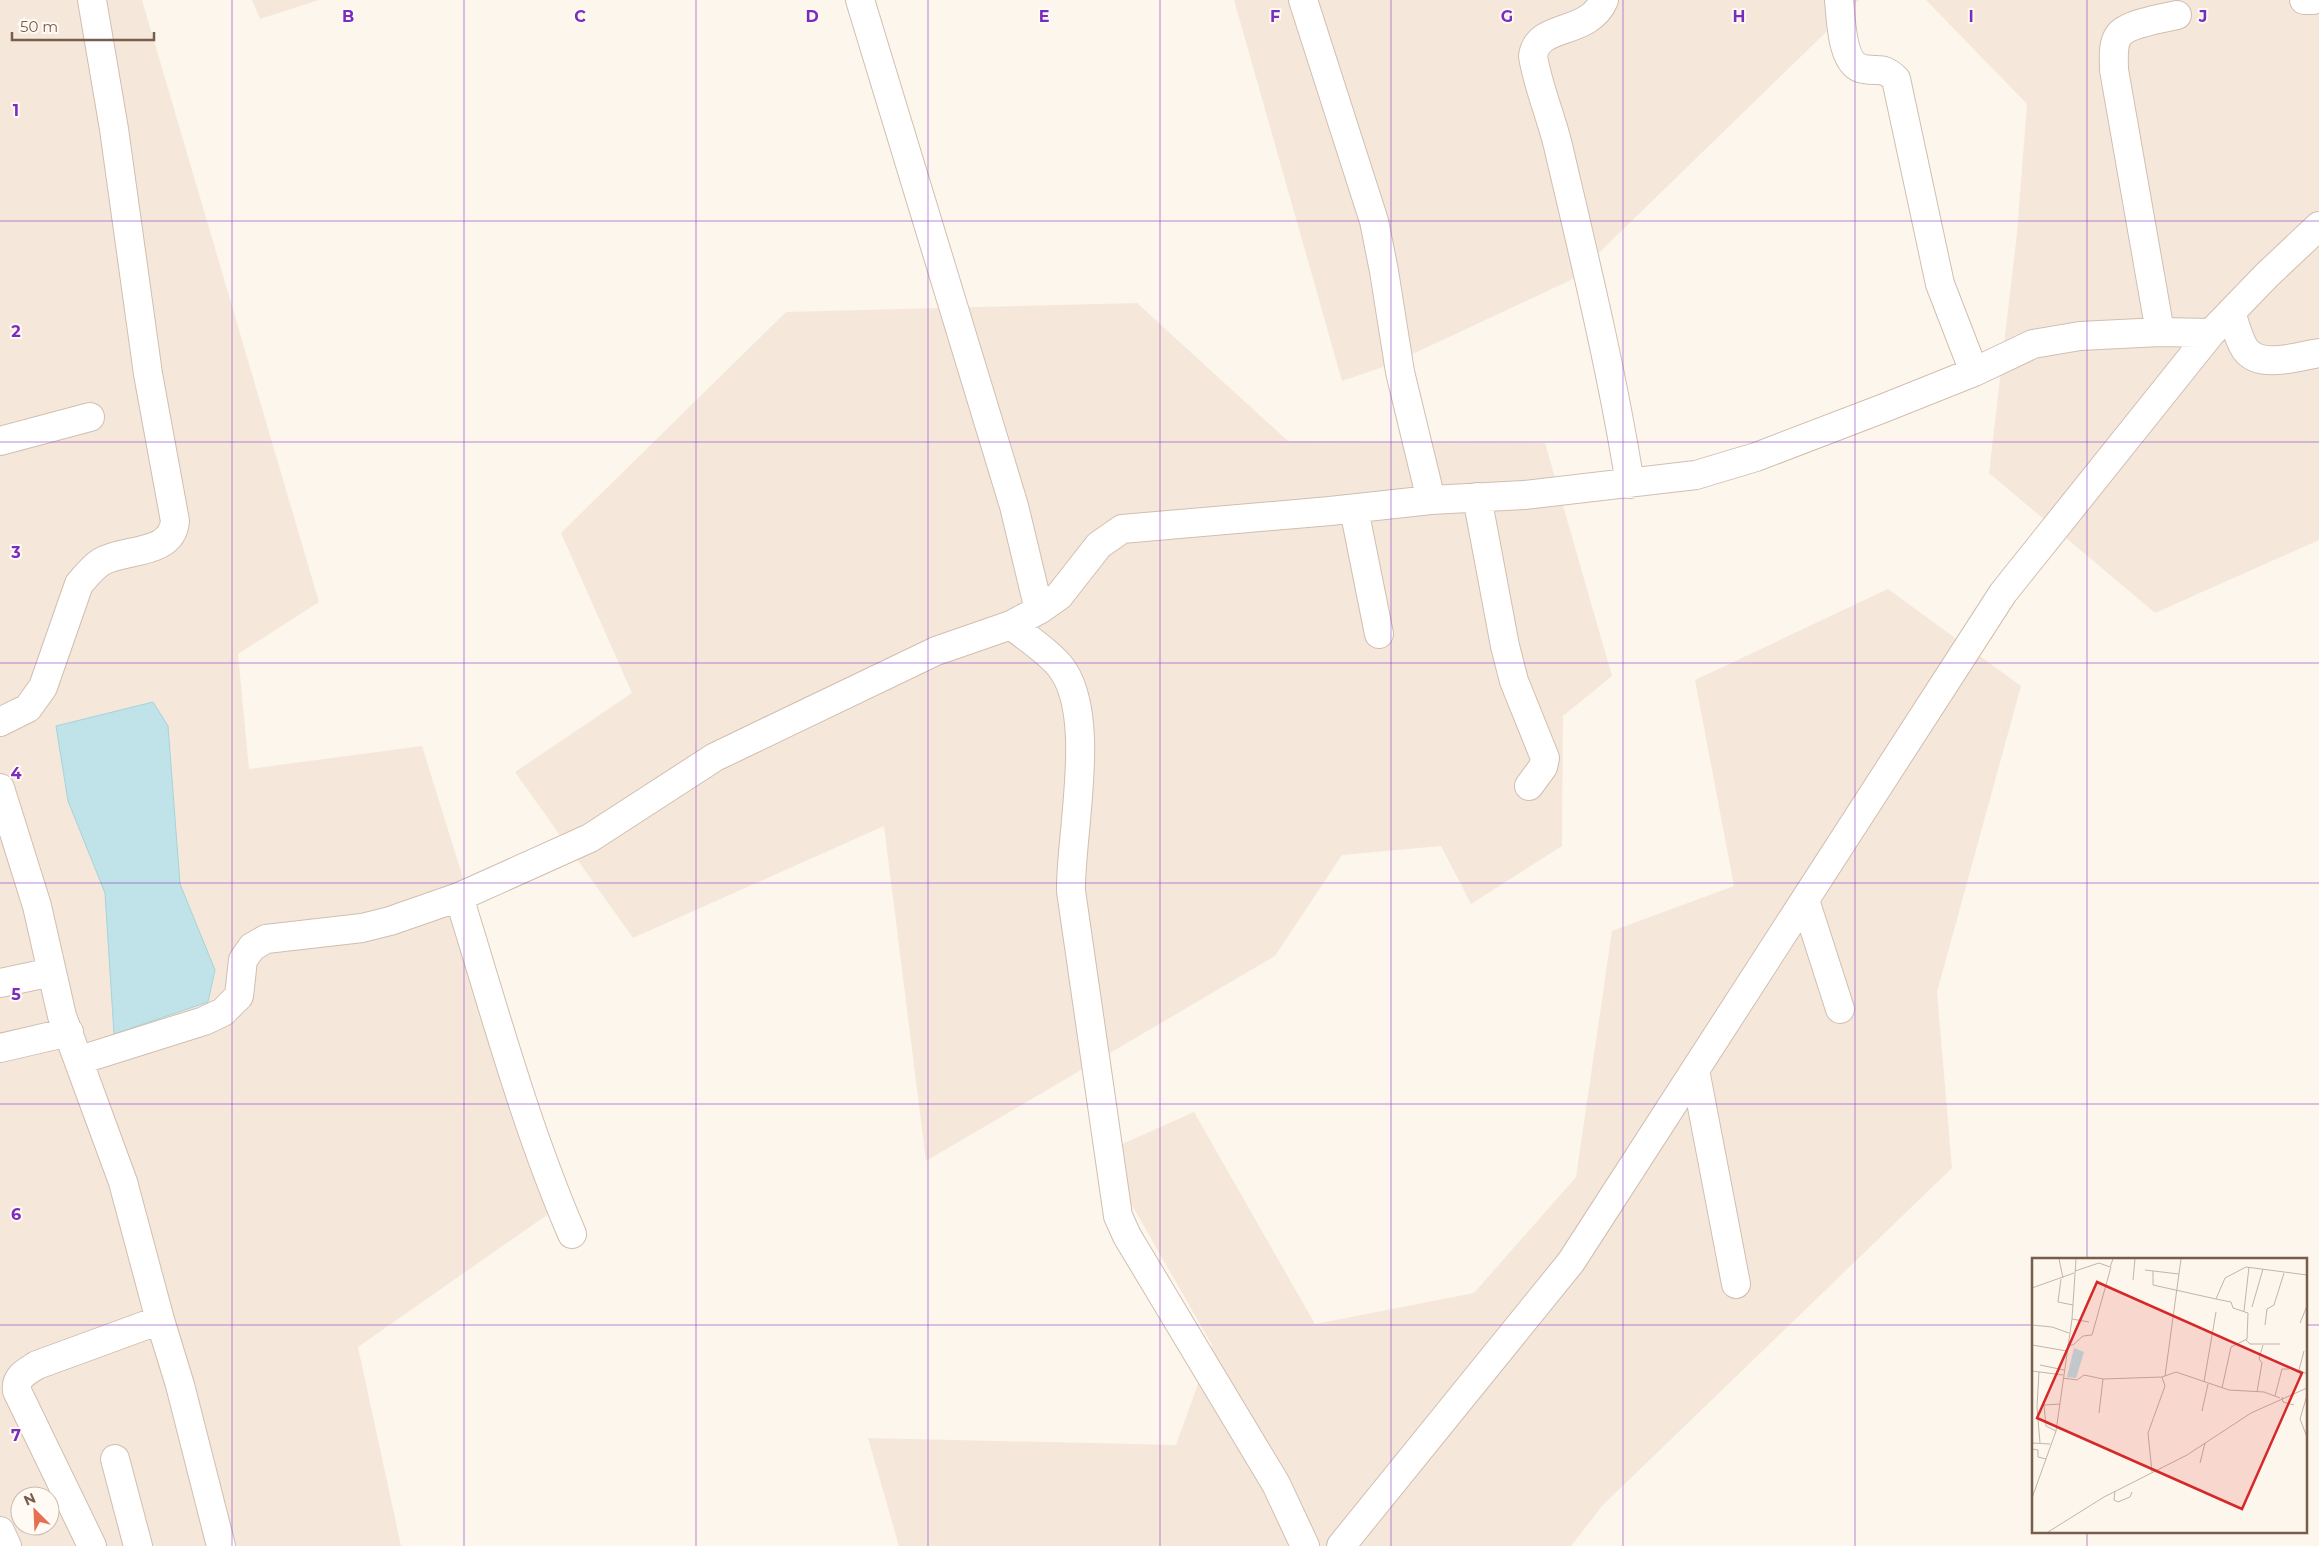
<svg xmlns="http://www.w3.org/2000/svg" width="2319" height="1546" font-family="Montserrat,sans-serif">
<style>
.residential{fill:#f5e8da;fill-rule:evenodd}
.water{fill:#bfe3e8;stroke:#a5d3da}
.lines{fill:none;stroke-linecap:round;stroke-linejoin:round}
.minor-casing{stroke:#d1beb0;stroke-width:30}
.minor{stroke:#fff;stroke-width:28}
.grid{fill:none;stroke:#7b2cbf;stroke-width:1;stroke-opacity:0.55}
.inset-road{fill:none;stroke:#c5b3a7;stroke-width:1}
.view{fill:#d62828;fill-opacity:0.15;stroke:#d62828;stroke-width:2.5}
.inset-edge{fill:none;stroke:#7a5c4d;stroke-width:2.5}
.grid-label{font-size:16px;text-anchor:middle;font-weight:bold;fill:#7b2cbf;stroke:#fffaf3;stroke-width:4;stroke-linejoin:round;paint-order:stroke}
</style>
<rect width="100%" height="100%" fill="#fdf6ec"/>
<path class="residential" d="M0 0H142L319 602 238 654 249 769 422 746 564 1203 358 1347 401 1546H0ZM20 1496H50V1526H20Z
M252 0H319L260 19Z
M1234 0H1859L1571 280 1389 365 1342 381Z
M1926 0H2319V540L2155 613 1989 473 2017 233 2027 104Z
M1137 303 1288 441 1545 443 1612 676 1563 716 1562 846 1471 904 1441 846 1342 855 1275 956 926 1161 884 826 633 938 515 772 632 693 561 533 786 312Z
M1888 589 2021 686 1937 992 1952 1168 1603 1505 1571 1546H899L868 1438 1176 1445 1212 1345 1102 1153 1194 1112 1315 1324 1474 1293 1576 1177 1612 931 1734 886 1695 680Z"/>
<path class="water" d="M153 702 168 726 180 884 215 970 208 1002 114 1034 105 893 68 801 56 726Z"/>
<g class="lines">
<g class="minor-casing">
<path id="minor" d="M860 0 1014 506 1039 610
M1303 0 1374 221 1384 271 1400 372 1431 500
M1604 0C1588 37 1538 22 1533 56 1538 88 1552 118 1559 150 1585 261 1612 371 1630 484
M1839 0C1841 18 1841 66 1864 69 1880 72 1882 66 1896 79L1940 284 1974 372
M2304 0H2313
M2231 312C2235 324 2238 338 2245 349 2260 370 2298 356 2319 353
M2160 332 2114 70C2114 59 2112 44 2119 35 2127 24 2163 18 2177 15
M0 441 90 417
M1477 497 1505 646 1514 681 1545 758 1543 767 1529 786
M1354 509 1379 634
M1011 625C1027 638 1046 650 1059 665 1099 712 1070 833 1071 891L1118 1216 1127 1236 1276 1484 1305 1546
M0 722 28 708 43 687 79 584C86 576 92 568 101 562 124 548 172 556 175 521L148 374 114 129 92 0
M0 788 37 906 62 1016 123 1182 160 1320 180 1385 221 1546
M459 897C494 1009 525 1125 572 1234
M1805 900 1840 1009
M0 983 52 972
M0 1048 69 1032
M80 1060 204 1021 223 1012 239 996 243 960 252 947 266 939 362 928 390 921 459 897 590 838 715 757 936 651 1011 625 1039 610 1059 596 1099 545 1122 529 1330 511 1431 500 1524 495 1696 475 1756 457 1884 408 1974 372 2033 344 2080 336 2160 332 2211 333
M1695 1070 1736 1284
M115 1459 138 1546
M0 1531 7 1546
M92 1546 17 1391C15 1377 26 1372 37 1365L160 1320
M1341 1546 1571 1262 2003 593 2211 333 2267 275 2319 226"/>
</g>
<use href="#minor" class="minor"/>
</g>
<path class="grid" d="M232 0V1546M464 0V1546M696 0V1546M928 0V1546M1160 0V1546M1391 0V1546M1623 0V1546M1855 0V1546M2087 0V1260M0 221H2319M0 442H2319M0 663H2319M0 883H2319M0 1104H2319M0 1325H2033M2305 1325H2319M2087 1532V1546"/>
<g transform="translate(2032 1258)">
<rect width="275" height="275" fill="#fdf6ec"/>
<path d="M42 90 52 94 44 120 35 119Z" fill="#bfe3e8"/>
<path class="inset-road" d="M27 1 31 20M113 12 147 16M43 13 67 5 78 9 81 1M121 13V27L184 41 193 20 214 9 275 17M29 21 26 44 41 47M101 22 103 1M0 30 42 15M184 41 199 44 201 50 216 55 215 81 199 89 190 130M220 49 231 11M212 53 217 9M40 61 57 64M268 65 275 48M0 67 20 69 37 75M233 67 235 51 242 47 252 15M214 82 218 86H248M0 87 35 93M35 87H41L51 78 60 77 79 9M272 93 267 112 275 116M8 107 32 112M0 113 31 117M7 114 5 149 8 185M133 118 149 1M31 120 45 122 52 117 71 121 130 119 144 114 197 132 232 134 248 140M172 124 184 54M225 134 230 105 227 101 231 87M275 137 268 161 275 179M243 138 250 111H257M250 139 251 144 262 147M170 153 176 126M67 155 71 121M24 173 14 168 12 147 28 146M0 185 18 186M0 191 6 192V199L14 201M168 205 173 185M120 214 116 175 133 128 130 119M83 233 82 242 86 244 98 239 100 234M0 240 24 173 40 61 44 1M16 274 72 239 155 197 219 155 275 130"/>
<path class="view" d="M65 24 270 115 210 251 5 160Z"/>
<rect width="275" height="275" class="inset-edge"/>
</g>
<g class="grid-label">
<text x="348" y="22">B</text>
<text x="580" y="22">C</text>
<text x="812" y="22">D</text>
<text x="1044" y="22">E</text>
<text x="1275" y="22">F</text>
<text x="1507" y="22">G</text>
<text x="1739" y="22">H</text>
<text x="1971" y="22">I</text>
<text x="2203" y="22">J</text>
<text x="16" y="116">1</text>
<text x="16" y="337">2</text>
<text x="16" y="558">3</text>
<text x="16" y="779">4</text>
<text x="16" y="1000">5</text>
<text x="16" y="1220">6</text>
<text x="16" y="1441">7</text>
</g>
<g transform="translate(35 1511) rotate(336)"><circle r="24" fill="#fffaf3" stroke="#cabbb1"/>
<path d="M0-4L9 19L0 12L-9 19Z" fill="#e76f51"/>
<text y="-8" font-size="14" font-weight="bold" text-anchor="middle" fill="#7a5c4d">N</text>
</g>
<path d="M12 32v8h142v-8" fill="none" stroke="#7a5c4d" stroke-width="2.5"/>
<text x="20" y="32" font-size="15" fill="#7a5c4d" stroke="#fffaf3" stroke-width="4" paint-order="stroke">50 m</text>
</svg>
